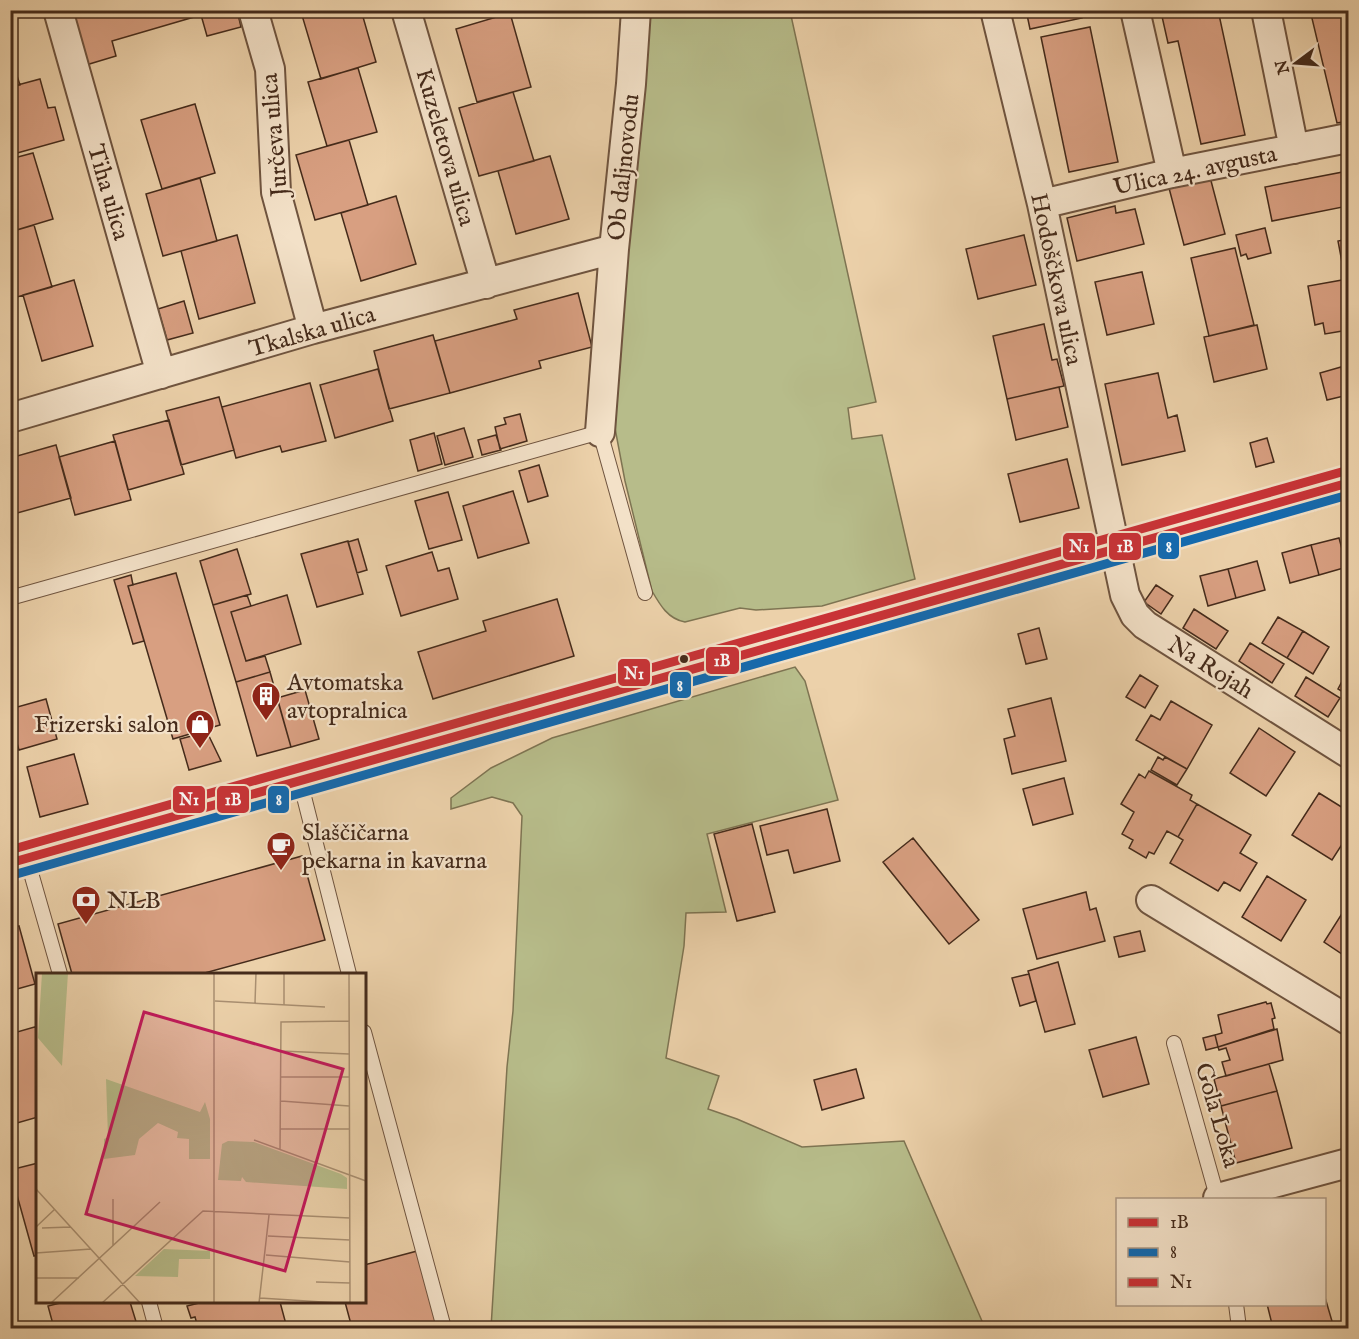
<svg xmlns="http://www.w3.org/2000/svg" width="1359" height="1339" font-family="'IM FELL English',serif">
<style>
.green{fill:#b7bc8a;stroke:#7e7452;stroke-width:1.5}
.building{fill:#d89f81;stroke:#452b1b;stroke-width:1.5}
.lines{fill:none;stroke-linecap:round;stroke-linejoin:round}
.service-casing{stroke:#6f543f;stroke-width:16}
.minor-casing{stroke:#6f543f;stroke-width:32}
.secondary-casing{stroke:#452b1b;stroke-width:36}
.service{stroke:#f3e1c8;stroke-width:14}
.minor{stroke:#f3e1c8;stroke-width:28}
.secondary{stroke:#f3e1c8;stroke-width:33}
.bus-1-casing{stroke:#f3e1c8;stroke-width:14}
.bus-2-casing{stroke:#f3e1c8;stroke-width:14}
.bus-3-casing{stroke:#f3e1c8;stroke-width:14}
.bus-1{stroke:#c93337;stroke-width:9}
.bus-2{stroke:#136ab0;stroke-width:9}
.bus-3{stroke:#c93337;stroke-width:9}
.bus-dot{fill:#452b1b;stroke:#f3e1c8;stroke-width:2}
.labels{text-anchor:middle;stroke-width:4.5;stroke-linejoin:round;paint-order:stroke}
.street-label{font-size:24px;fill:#452b1b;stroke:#f3e1c8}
.poi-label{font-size:24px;fill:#452b1b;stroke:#f3e1c8;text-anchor:start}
.inset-road{fill:none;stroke:#a98f71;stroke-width:1.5}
.view{fill:#c2185b;fill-opacity:0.15;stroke:#c2185b;stroke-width:3}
.inset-edge{fill:none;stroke:#452b1b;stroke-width:3}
.line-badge{stroke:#f3e1c8;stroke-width:2}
.badge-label{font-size:16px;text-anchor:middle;font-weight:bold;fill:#fff}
</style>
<rect width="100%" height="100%" fill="#ecd1aa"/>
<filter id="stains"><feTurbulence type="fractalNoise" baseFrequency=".00333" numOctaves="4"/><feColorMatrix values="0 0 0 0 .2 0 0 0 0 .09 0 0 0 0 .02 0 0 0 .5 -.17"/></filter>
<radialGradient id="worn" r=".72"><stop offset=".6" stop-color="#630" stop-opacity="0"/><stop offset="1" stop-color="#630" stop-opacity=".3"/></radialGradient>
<path class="green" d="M645 11H790L876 402 848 408 852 439 882 435 915 579 822 606 756 610 740 608 685 622C668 619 660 605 652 591L625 481 614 423Z
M795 667 805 681 838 800 707 834 726 912 686 913 684 946 666 1058 719 1076 708 1109 737 1119 802 1147 904 1141 985 1328H491L507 1067 513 1011 522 816 513 803 492 797 451 809V798L491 768 552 738Z"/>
<path class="building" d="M76 10H237L241 27 207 36 201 15 112 41 116 56 86 65 71 12Z
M288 10H305L289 15Z
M305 10H361L376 62 321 79 301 12Z
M1026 10H1080L1082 18 1030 29Z
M1169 10H1218L1245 135 1201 144 1178 41 1168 43 1161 12Z
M1310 10H1348V121L1337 123Z
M510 13 531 87 477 102 456 29Z
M1090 27 1118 162 1069 172 1041 37Z
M10 54 20 85 10 87Z
M358 68 377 132 327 146 308 82Z
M40 79 48 108 55 107 64 140 10 155V87Z
M513 92 534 161 479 176 459 108Z
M195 104 215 173 162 189 141 120Z
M349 140 368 205 315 220 296 155Z
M33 153 53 219 10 232V159Z
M550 156 569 219 516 234 498 171Z
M1348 171V206L1272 221 1265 187Z
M1210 177 1225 234 1184 245 1169 188Z
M200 178 217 241 163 256 146 194Z
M396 196 416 264 361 281 341 213Z
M1115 206 1116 213 1135 209 1144 244 1077 261 1067 218Z
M34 225 52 287 10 299V232Z
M1265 228 1271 253 1248 259 1246 254 1241 256 1236 235Z
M237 235 255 303 199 319 181 251Z
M1024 235 1036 285 978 299 966 249Z
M1348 239V272L1344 273 1338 241Z
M1235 248 1254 325 1209 336 1191 258Z
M1142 272 1154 324 1107 335 1095 282Z
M1348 279V330L1325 334 1323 323 1315 325 1308 286Z
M74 280 93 346 42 361 23 295Z
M578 293 592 347 539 361 541 368 450 393 435 341 517 319 514 310Z
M184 301 193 333 167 340 158 309Z
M1044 324 1052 360 1057 359 1064 386 1007 399 993 336Z
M1257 325 1267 369 1214 382 1204 337Z
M433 335 450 393 389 409 374 351Z
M1348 366V396L1341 367Z
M1341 367 1348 395 1327 400 1320 373Z
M378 369 393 421 335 438 320 385Z
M1158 373 1168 418 1177 415 1185 451 1122 465 1105 384Z
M310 383 326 441 282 452 280 446 236 458 222 407Z
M1059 387 1068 427 1016 440 1007 399Z
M219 397 234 450 181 465 166 411Z
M520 414 527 441 500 449 495 427 506 424 504 418Z
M169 420 184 474 128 490 113 435Z
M464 428 473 457 445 465 437 436Z
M434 433 442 464 418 471 410 440Z
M496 435 501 450 482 455 478 440Z
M1267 438 1274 462 1256 467 1250 443Z
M115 441 131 500 75 515 59 457Z
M56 445 71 498 10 515V458Z
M1067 459 1079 508 1020 522 1008 474Z
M539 465 548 496 528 502 519 471Z
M513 491 529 543 478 558 463 506Z
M448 492 462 540 429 549 415 501Z
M1339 538 1347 567 1319 575 1311 545Z
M358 539 367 570 357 573 348 542Z
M348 541 363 594 317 607 301 554Z
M1311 545 1319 575 1290 583 1282 553Z
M237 549 251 594 213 605 200 561Z
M432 552 438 571 449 568 458 599 401 616 386 566Z
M1257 561 1265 590 1236 598 1228 569Z
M1228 569 1236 598 1208 606 1200 576Z
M176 573 220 725 173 739 128 586Z
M131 575 133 585 128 586 144 641 133 644 114 580Z
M1156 585 1173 596 1161 614 1144 602Z
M247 595 251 606 231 612 246 661 265 656 270 672 236 682 213 605Z
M287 595 301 644 246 661 231 612Z
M557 599 574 656 433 699 418 652 486 631 483 621Z
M1194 609 1228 631 1216 649 1183 628Z
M1278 617 1303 631 1287 658 1262 643Z
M1039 628 1047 659 1026 664 1018 634Z
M1303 631 1329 647 1313 674 1287 658Z
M1250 643 1284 664 1272 683 1239 661Z
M1348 670V695L1338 689Z
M270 672 291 747 257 756 236 682Z
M1140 675 1158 686 1145 708 1126 697Z
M1306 677 1340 698 1328 717 1295 696Z
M305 690 319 739 291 747 277 698Z
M1051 698 1066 761 1012 774 1004 739 1015 736 1008 709Z
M46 699 57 739 19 750 10 719V709Z
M1171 701 1212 725 1187 769 1136 740 1151 715 1160 720Z
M1259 728 1295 752 1266 796 1230 773Z
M207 732 221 761 189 770 180 739Z
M74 754 88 804 40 817 27 767Z
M1158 757 1163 760 1165 757 1187 769 1177 785 1151 770Z
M1149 771 1192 795 1190 800 1197 804 1178 837 1167 831 1154 854 1149 852 1146 858 1129 848 1133 840 1122 834 1134 812 1121 804 1139 774 1145 778Z
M1064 778 1073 814 1033 825 1023 789Z
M1319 793 1348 811V835L1332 860 1292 835Z
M1197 804 1251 835 1240 853 1257 863 1240 891 1224 882 1218 891 1170 863 1183 840 1178 837Z
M827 809 840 861 794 873 788 850 767 855 760 826Z
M752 824 775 912 737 921 714 834Z
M913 838 979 920 949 944 883 862Z
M302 856 325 940 201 974H72L58 924Z
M1267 876 1306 900 1281 941 1242 917Z
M1086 892 1090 910 1096 908 1105 941 1037 959 1023 909Z
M1348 904V958L1324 942Z
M19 926 35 984 10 991V928Z
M1140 931 1145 951 1119 957 1114 937Z
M1058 962 1075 1024 1045 1032 1028 971Z
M1029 974 1036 1001 1020 1006 1012 978Z
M1266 1002 1267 1004 1271 1003 1275 1018 1272 1019 1274 1029 1218 1047 1215 1035 1222 1033 1218 1015Z
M38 1026V1117L10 1125V1034Z
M1277 1029 1283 1060 1226 1076 1222 1062 1230 1060 1226 1048 1219 1050 1218 1047Z
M1215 1035 1218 1047 1206 1050 1203 1038Z
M1136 1037 1149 1084 1103 1097 1089 1050Z
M1269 1064 1277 1091 1221 1106 1214 1079Z
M856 1069 864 1098 822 1110 814 1080Z
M1277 1091 1292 1148 1236 1163 1221 1106Z
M38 1163V1255L34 1256 10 1170Z
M421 1250 441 1328H352L345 1302H364V1265Z
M1324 1294 1334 1328H1273L1267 1304H1324Z
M64 1302H130L138 1328H54L48 1306Z
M203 1302H280L287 1328H198L195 1317 191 1318 187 1306Z"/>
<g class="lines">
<g class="service-casing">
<path id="service" d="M10 598 600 432 645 593
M300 781 349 974
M27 859 60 974
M364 1032 444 1328
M1174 1043 1218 1200
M149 1302 156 1328
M1236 1304 1239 1328"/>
</g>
<g class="minor-casing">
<path id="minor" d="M58 10 161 374
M253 10 270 69 276 192 313 329
M406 10 486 284
M995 10 1042 204 1125 595 1135 615 1145 625 1348 753
M1135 10 1172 173
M1266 10 1294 149
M1042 204 1172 173 1348 138
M10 418 313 329 614 249
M600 432 614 249 631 84 636 10
M1151 900 1348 1020
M1218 1198 1348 1163"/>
</g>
<g class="secondary-casing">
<path id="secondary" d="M10 863 1348 483"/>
</g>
<use href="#service" class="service"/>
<use href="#minor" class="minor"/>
<use href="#secondary" class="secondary"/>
<g class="bus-1-casing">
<path id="bus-1" d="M10 863 1348 483"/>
</g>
<g class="bus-2-casing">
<path id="bus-2" d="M13 875 1348 495"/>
</g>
<g class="bus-3-casing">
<path id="bus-3" d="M10 850 1345 471"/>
</g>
<use href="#bus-1" class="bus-1"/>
<use href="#bus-2" class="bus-2"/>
<use href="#bus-3" class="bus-3"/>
</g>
<defs>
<g id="building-pin" transform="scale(1.5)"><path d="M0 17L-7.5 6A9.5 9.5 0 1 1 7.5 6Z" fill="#8f2418" stroke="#f3e1c8"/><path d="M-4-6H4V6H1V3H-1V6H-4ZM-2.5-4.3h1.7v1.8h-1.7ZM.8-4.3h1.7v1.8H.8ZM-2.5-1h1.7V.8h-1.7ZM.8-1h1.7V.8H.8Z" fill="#fff"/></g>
<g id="shop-pin" transform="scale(1.5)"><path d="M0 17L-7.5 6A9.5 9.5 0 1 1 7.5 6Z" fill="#8f2418" stroke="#f3e1c8"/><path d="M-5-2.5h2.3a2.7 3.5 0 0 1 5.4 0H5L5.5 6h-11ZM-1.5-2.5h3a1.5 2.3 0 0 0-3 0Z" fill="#fff"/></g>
<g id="cafe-pin" transform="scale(1.5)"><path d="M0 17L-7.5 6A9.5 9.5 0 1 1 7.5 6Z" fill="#8f2418" stroke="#f3e1c8"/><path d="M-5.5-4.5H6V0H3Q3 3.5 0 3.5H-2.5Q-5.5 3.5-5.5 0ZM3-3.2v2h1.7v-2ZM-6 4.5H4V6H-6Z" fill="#fff"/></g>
<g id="bank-pin" transform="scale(1.5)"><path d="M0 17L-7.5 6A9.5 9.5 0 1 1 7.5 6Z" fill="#8f2418" stroke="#f3e1c8"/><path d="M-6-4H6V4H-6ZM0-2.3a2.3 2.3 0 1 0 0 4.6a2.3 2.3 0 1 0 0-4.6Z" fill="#fff"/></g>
</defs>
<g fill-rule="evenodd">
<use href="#building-pin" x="266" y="696"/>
<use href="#shop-pin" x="200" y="724"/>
<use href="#cafe-pin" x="281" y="846"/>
<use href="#bank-pin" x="86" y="900"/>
</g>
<circle class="bus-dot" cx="684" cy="659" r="5"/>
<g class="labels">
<g class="street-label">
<text transform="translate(274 135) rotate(-95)" y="8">Jurčeva ulica</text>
<text transform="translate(446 147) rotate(74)" y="8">Kuzeletova ulica</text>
<text transform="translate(623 167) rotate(-84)" y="8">Ob daljnovodu</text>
<text transform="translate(1195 170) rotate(-12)" y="8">Ulica 24. avgusta</text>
<text transform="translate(109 192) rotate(74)" y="8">Tiha ulica</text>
<text transform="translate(1057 279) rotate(78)" y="8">Hodoščkova ulica</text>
<text transform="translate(312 331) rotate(-16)" y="8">Tkalska ulica</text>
<text transform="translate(1211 667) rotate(32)" y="8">Na Rojah</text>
<text transform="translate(1218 1115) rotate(74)" y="8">Gola Loka</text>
</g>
<g class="poi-label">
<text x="287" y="690">Avtomatska<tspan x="287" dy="28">avtopralnica</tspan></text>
<text x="179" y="732" text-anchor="end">Frizerski salon</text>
<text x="302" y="840">Slaščičarna<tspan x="302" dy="28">pekarna in kavarna</tspan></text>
<text x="107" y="908">NLB</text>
</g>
</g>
<g transform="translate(36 973)">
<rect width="330" height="330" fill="#ecd1aa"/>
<path d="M6 0H32L26 93 2 65ZM70 106 164 139 169 129 174 146V186H153V166L141 165 142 159 122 150 103 166 99 182 68 186V166L72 164ZM192 168 218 169 305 201 311 205V216L210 209 206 204 205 208 182 207 186 171ZM128 276 174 278V286H143L142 304 99 303Z" fill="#b7bc8a"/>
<path class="inset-road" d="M313 0 314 330M179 28 289 34M219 30 220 0M248 32V0M245 78 313 81M245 104H313M245 128 313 133M244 156H314M218 167 330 208M244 177 245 49 313 48M0 216 104 330M0 254 19 236M6 255 35 254M232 263 314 267M77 273V226M0 280 55 276M230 282 314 289M0 305H43M280 309 314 310M224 325 302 330M15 330 124 229M66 330 167 238 314 245M178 330V0M223 330 233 242"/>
<path class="view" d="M108 39 307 96 249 298 50 241Z"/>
<rect width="330" height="330" class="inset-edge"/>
</g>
<g class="line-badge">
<rect x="1157" y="532" width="23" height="28" rx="6" fill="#136ab0"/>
<rect x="1108" y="532" width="34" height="29" rx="6" fill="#c93337"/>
<rect x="1062" y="532" width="34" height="29" rx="6" fill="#c93337"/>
<rect x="705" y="646" width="35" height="29" rx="6" fill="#c93337"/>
<rect x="617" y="658" width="34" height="29" rx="6" fill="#c93337"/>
<rect x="669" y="671" width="23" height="28" rx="6" fill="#136ab0"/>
<rect x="172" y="785" width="34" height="29" rx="6" fill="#c93337"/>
<rect x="267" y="785" width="23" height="29" rx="6" fill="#136ab0"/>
<rect x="216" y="785" width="34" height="29" rx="6" fill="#c93337"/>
</g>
<g class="badge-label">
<text x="1169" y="552">8</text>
<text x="1125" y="552">1B</text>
<text x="1079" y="552">N1</text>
<text x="722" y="666">1B</text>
<text x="634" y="679">N1</text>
<text x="680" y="691">8</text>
<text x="189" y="805">N1</text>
<text x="279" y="805">8</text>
<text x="233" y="805">1B</text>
</g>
<rect width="1359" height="1339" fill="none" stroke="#ecd1aa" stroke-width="36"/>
<rect x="12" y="12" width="1335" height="1315" fill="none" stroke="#452b1b" stroke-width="3"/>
<rect x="18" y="18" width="1323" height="1303" fill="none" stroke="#452b1b" stroke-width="1.5"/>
<rect x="1116" y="1198" width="210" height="108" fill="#f3e1c8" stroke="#ad9883" stroke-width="1.5"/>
<rect x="1128" y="1218" width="30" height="9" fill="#c93337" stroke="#ad9883" stroke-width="1.5"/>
<text x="1170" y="1228" font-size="18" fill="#452b1b">1B</text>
<rect x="1128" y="1248" width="30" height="9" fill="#136ab0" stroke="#ad9883" stroke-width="1.5"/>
<text x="1170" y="1258" font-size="18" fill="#452b1b">8</text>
<rect x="1128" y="1278" width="30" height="9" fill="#c93337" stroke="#ad9883" stroke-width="1.5"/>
<text x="1170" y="1288" font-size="18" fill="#452b1b">N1</text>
<g transform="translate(1296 63) rotate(254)" stroke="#f3e1c8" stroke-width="4.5" paint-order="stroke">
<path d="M0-4.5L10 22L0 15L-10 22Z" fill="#452b1b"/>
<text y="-9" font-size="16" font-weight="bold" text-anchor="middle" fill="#452b1b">N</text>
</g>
<rect width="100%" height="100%" filter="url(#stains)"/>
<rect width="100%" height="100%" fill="url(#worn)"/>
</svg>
